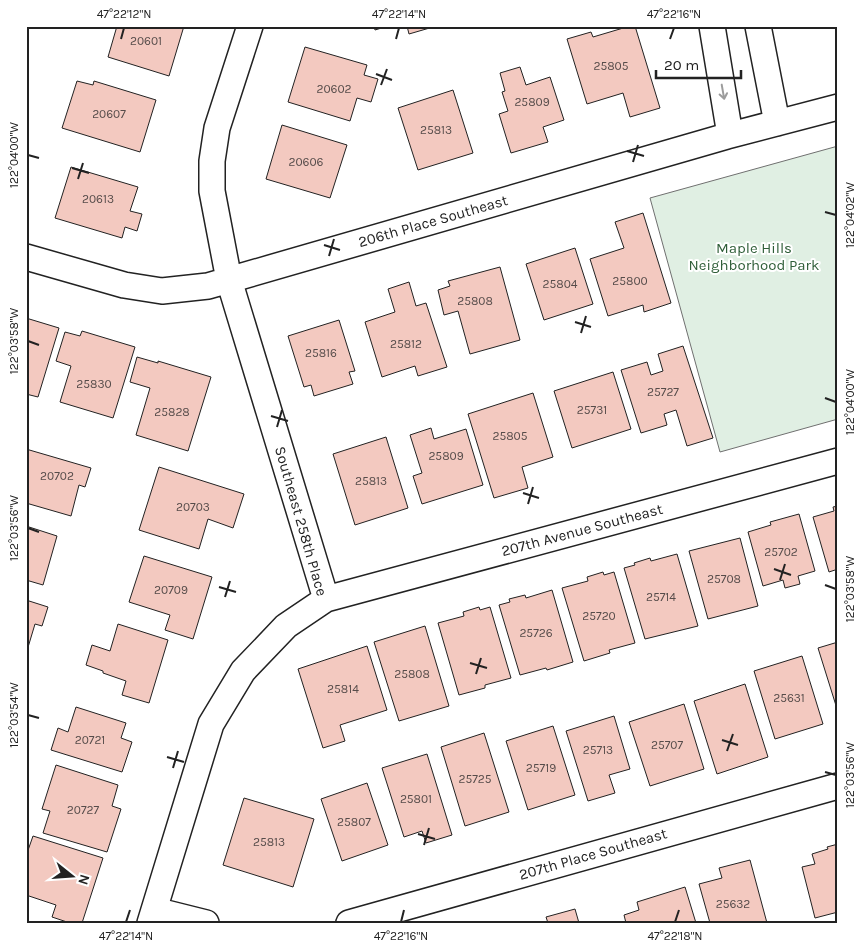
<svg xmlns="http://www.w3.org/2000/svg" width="864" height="949" font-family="Karla,sans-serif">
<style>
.green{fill:#e0efe3;stroke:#6f6f6f}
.building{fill:#f3c9c0;stroke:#222}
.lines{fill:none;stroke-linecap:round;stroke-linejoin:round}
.minor-casing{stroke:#222;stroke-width:28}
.minor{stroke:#fff;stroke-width:25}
.oneway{stroke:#9c9c9c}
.ticks{fill:none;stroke:#222;stroke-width:2}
.labels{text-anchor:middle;stroke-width:4;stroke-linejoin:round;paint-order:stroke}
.number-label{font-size:12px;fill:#564c4a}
.street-label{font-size:15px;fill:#222;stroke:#fff}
.park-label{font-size:15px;fill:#2f5e38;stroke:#fff}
.neatline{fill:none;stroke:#222;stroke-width:2}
.ticks-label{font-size:12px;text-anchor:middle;fill:#222}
</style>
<rect width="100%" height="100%" fill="#fff"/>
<path class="green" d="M838 146V419L720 452 650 198Z"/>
<path class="building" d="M117 26H184L169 76 108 57Z
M374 26H388L375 30Z
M407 26H433V27L409 34Z
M630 26H635L660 108 630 117 623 93 587 104 567 39 591 32 593 37Z
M305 47 367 65 364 75 378 79 371 102 357 98 350 121 288 102Z
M520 67 526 85 550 77 564 120 543 127 548 142 511 153 499 114 508 111 502 92 505 91 500 73Z
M77 81 93 85 94 81 156 100 140 152 62 128Z
M453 90 473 153 418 170 398 108Z
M282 125 347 145 330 198 266 179Z
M71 167 138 187 130 211 142 214 137 231 125 227 122 238 55 218Z
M643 213 671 303 644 312 643 305 608 316 590 259 624 248 615 222Z
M575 248 593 304 544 320 526 264Z
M500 267 520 340 470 354 458 311 444 315 438 290 450 286 448 281Z
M409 282 416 306 426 303 447 367 418 376 415 366 382 377 365 322 395 312 388 289Z
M26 318 59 328 38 397 26 394Z
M339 320 355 371 349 372 353 384 314 396 311 385 304 387 288 336Z
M82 331 135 347 113 418 60 402 71 366 56 361 65 332 80 336Z
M683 346 713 438 687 446 676 410 664 414 667 425 641 433 621 370 647 362 651 375 663 371 658 354Z
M137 357 158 363V361L211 377 188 451 136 435 150 388 130 382Z
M613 372 631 429 572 448 554 391Z
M533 393 553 457 522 467 528 488 494 498 468 414Z
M431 428 434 439 466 429 483 485 422 504 413 476 422 473 410 435Z
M386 437 408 508 355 525 333 454Z
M26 449 91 468 85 487 79 485 71 516 26 503Z
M159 467 244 494 233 528 208 519 199 549 139 530Z
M838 506V569L829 572 813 517 834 511 833 507Z
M799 514 815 571 798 576 800 584 785 588 783 580 763 586 748 532 771 525 770 522Z
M26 526 57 536 43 585 26 580Z
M740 538 758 606 708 619 689 551Z
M677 554 698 626 645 639 624 568 635 565 634 563 650 558 651 561Z
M144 556 212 577 193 639 165 630 170 615 129 602Z
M603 572 604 575 614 572 635 643 609 650 610 653 584 661 562 588 588 581 587 577Z
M552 590 573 662 547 670 546 668 520 675 499 605 510 602 509 599 525 595 526 598Z
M26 600 48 607 42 626 35 624 26 654Z
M479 607 480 610 490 607 511 678 485 685V688L459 695 438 623 464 616 463 612Z
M118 624 168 640 149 703 122 695 126 681 103 673V671L86 665 92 645 110 651Z
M425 626 449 706 399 721 374 642Z
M838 642V712L818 648Z
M367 646 387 710 340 725 345 741 323 748 298 669Z
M802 656 823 724 775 739 754 671Z
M745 684 768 757 717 774 694 701Z
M684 704 704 769 650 786 629 722Z
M76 707 126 723 121 738 132 742 122 772 51 750 58 728 68 732Z
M614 716 630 769 609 775 615 793 588 801 566 731Z
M553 726 575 795 528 810 506 741Z
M484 733 509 812 465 826 441 747Z
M427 754 452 835 426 843 422 831 404 837 382 768Z
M56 765 118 785 112 806 121 809 107 852 43 833 50 811 42 809Z
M367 783 388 845 342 861 321 799Z
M244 798 314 819 293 887 223 865Z
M33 836 103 858 82 923H70L52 917 56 905 26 895V856Z
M838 844V912L815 918 802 867 815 864 812 854 828 849 827 847Z
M750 860 767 923H710L699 884 722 878 719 868Z
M685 887 696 923H626L624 915 639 910 637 902Z
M575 909 579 923H548L546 917Z"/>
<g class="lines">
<g class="minor-casing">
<path id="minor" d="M250 26 217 128 212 161V191L229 280 326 599
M712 26 730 135
M758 26 777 123
M26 257 124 285 162 291 208 286 727 136 838 107
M154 910 206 923
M150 923 211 724 243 671 286 626 326 599 838 461
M349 923 838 786"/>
</g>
<use href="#minor" class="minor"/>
</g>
<defs><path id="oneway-shaft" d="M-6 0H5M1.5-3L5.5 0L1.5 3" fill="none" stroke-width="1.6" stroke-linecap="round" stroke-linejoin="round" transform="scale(1.25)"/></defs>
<use class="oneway" href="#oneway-shaft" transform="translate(723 92) rotate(80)"/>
<path class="ticks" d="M121 39 124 28M396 39 399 28M670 39 674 28M376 74 392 80M381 85 387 69M627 151 644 156M28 155 39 158M633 162 638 145M72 168 89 173M78 179 83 163M825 212 836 215M324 245 340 250M329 256 334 239M575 322 591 327M581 333 586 316M28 341 39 345M825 398 836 402M271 416 288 421M277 427 282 410M523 493 539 498M528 504 533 487M28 528 39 532M774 569 791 575M780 580 785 564M825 585 836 589M219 587 236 592M225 597 230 581M470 663 487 668M476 674 481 658M28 715 39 718M722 740 738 745M727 751 733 734M167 757 184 762M173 768 178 751M825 772 836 775M418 834 435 839M424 845 429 828M126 922 130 910M401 922 404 910M675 922 679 910"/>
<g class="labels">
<g class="number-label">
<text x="146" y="45">20601</text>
<text x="611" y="70">25805</text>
<text x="334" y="93">20602</text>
<text x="532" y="106">25809</text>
<text x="109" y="118">20607</text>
<text x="436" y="134">25813</text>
<text x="306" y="166">20606</text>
<text x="98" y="203">20613</text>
<text x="630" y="285">25800</text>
<text x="560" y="288">25804</text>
<text x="475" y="305">25808</text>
<text x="406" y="348">25812</text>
<text x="321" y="357">25816</text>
<text x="94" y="388">25830</text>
<text x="663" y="396">25727</text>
<text x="592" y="414">25731</text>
<text x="172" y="416">25828</text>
<text x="510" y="440">25805</text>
<text x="446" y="460">25809</text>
<text x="57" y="480">20702</text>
<text x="371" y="485">25813</text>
<text x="193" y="511">20703</text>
<text x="781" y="556">25702</text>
<text x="724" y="583">25708</text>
<text x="171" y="594">20709</text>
<text x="661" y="601">25714</text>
<text x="599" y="620">25720</text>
<text x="536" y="637">25726</text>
<text x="412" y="678">25808</text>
<text x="343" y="693">25814</text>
<text x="789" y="702">25631</text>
<text x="90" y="744">20721</text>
<text x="667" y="749">25707</text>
<text x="598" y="754">25713</text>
<text x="541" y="772">25719</text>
<text x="475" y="783">25725</text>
<text x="416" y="803">25801</text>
<text x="83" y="814">20727</text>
<text x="354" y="826">25807</text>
<text x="269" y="846">25813</text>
<text x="733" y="908">25632</text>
</g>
<g class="street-label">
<text transform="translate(433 221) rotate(-16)" y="5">206th Place Southeast</text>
<text transform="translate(301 521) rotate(74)" y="5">Southeast 258th Place</text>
<text transform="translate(582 530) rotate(-15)" y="5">207th Avenue Southeast</text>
<text transform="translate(593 854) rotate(-16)" y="5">207th Place Southeast</text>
</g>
<g class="park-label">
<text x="754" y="253">Maple Hills<tspan x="754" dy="17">Neighborhood Park</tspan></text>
</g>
</g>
<rect width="864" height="949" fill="none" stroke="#ffffff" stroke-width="55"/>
<g transform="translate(72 876) rotate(107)" stroke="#ffffff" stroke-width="4" paint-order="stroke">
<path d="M0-4L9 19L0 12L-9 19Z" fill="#222222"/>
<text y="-8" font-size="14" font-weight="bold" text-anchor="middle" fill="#222222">N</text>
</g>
<path d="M656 70v8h85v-8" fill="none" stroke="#222222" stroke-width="2.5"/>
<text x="664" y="70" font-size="15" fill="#222222" stroke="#ffffff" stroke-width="4" paint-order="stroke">20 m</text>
<rect x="28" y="28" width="808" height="894" class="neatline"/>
<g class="ticks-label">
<text x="124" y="18">47°22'12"N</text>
<text x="399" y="18">47°22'14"N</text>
<text x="674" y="18">47°22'16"N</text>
<text transform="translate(14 155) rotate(-90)" y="4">122°04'00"W</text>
<text transform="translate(850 215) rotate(-90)" y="4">122°04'02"W</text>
<text transform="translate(14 341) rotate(-90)" y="4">122°03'58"W</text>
<text transform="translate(850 402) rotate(-90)" y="4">122°04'00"W</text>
<text transform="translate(14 528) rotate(-90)" y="4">122°03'56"W</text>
<text transform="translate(850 589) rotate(-90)" y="4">122°03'58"W</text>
<text transform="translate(14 715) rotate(-90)" y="4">122°03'54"W</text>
<text transform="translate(850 775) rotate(-90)" y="4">122°03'56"W</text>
<text x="126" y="940">47°22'14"N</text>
<text x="401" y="940">47°22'16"N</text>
<text x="675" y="940">47°22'18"N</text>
</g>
</svg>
